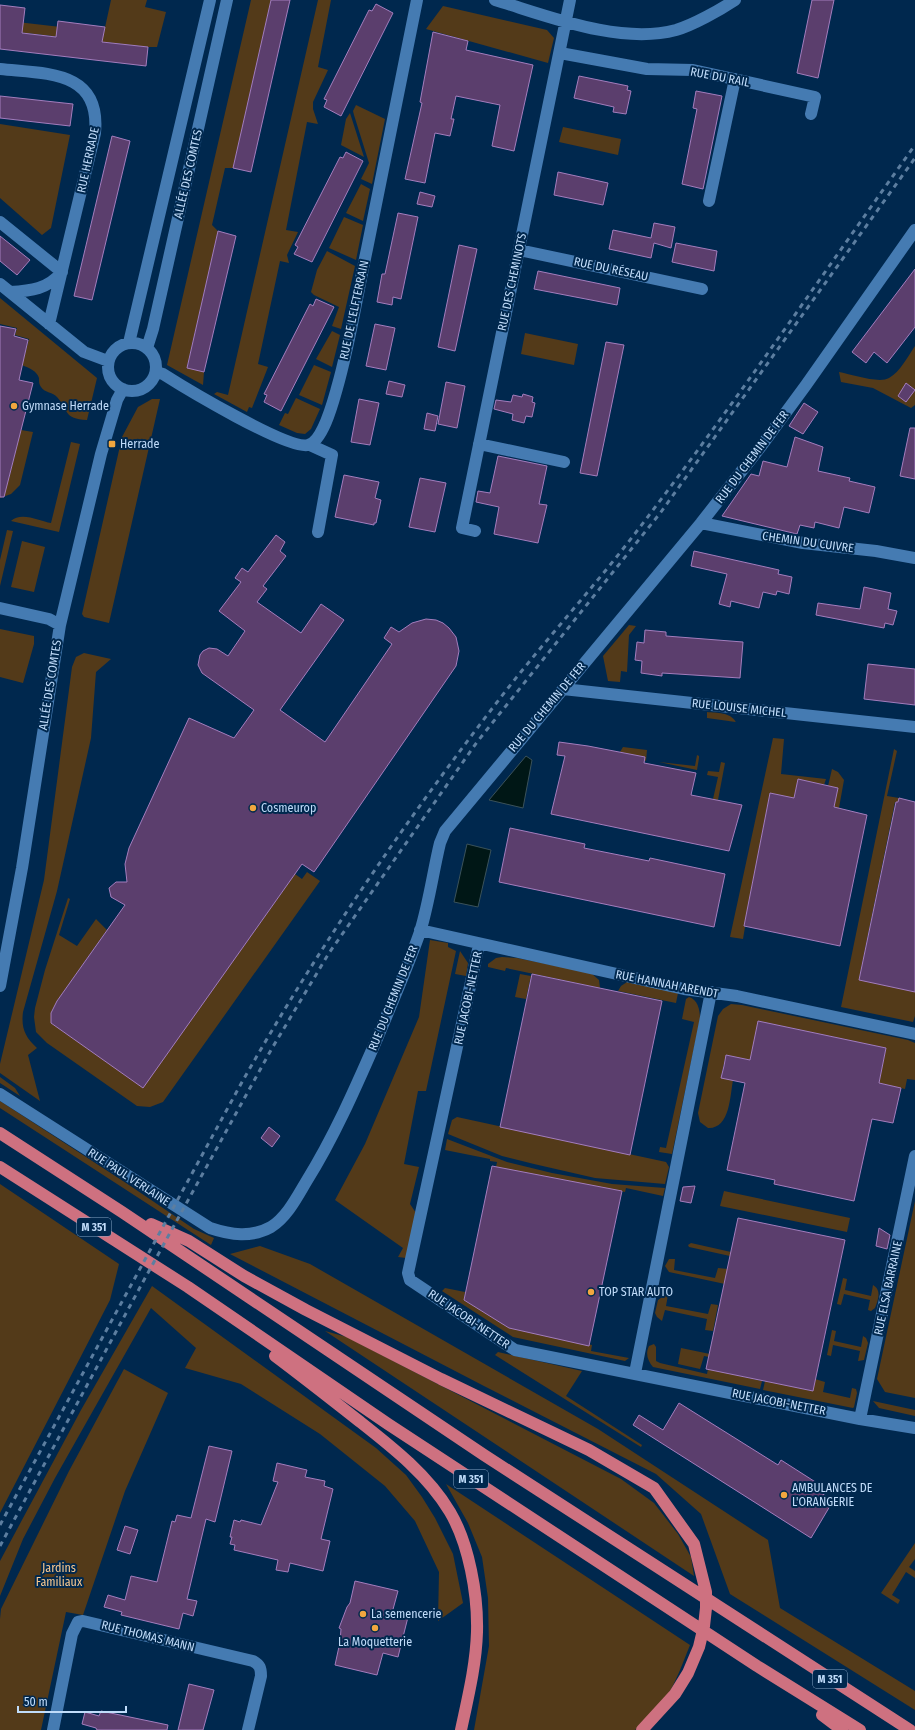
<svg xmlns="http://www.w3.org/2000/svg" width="915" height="1730" font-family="'Fira Sans Condensed',sans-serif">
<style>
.green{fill:#533a19}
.water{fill:#001716;stroke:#3a525a}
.building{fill:#5b3e6d;stroke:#a37dbd}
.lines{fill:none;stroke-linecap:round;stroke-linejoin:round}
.minor{stroke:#457bb2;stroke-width:12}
.highway{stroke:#ce7180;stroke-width:12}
.rail{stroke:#5c7ea0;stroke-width:3;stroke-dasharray:5 5;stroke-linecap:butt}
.poi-dot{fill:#f1a63f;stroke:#00284e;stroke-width:1.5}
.labels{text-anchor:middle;stroke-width:4;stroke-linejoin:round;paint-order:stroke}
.shield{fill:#00284e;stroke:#86a6c6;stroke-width:1}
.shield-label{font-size:11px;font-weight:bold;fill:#c0dcfa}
.street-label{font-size:12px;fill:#c0dcfa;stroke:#00284e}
.poi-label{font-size:12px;fill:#c0dcfa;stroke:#00284e;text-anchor:start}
.park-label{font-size:12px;fill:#f8c88f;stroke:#00284e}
</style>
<rect width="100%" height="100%" fill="#00284e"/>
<path class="green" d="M111 0H147L145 7 166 12 157 47H148L0 30V20L104 32Z
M251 0H271L233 168H225L212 225 218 231 187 367 204 372 203 385 167 365Z
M318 0H331L318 67 328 70 313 102V109L318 124 307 122 286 230 298 232 287 255 289 263 280 261 258 364 268 367 252 408 249 407 247 412 214 394 217 392 228 395Z
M443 6 547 30 554 38 548 63 426 29Z
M356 105 385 119 372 184 361 179 369 163 354 115 353 111Z
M350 113 364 157 341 145 346 119Z
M0 124 70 135 51 228 42 235 0 198Z
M563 127 621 139 618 155 559 142Z
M361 184 370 189 363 221 346 213Z
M344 217 363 225 356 260 329 248Z
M327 251 355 266 341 329 332 326 339 307 314 295 311 292 317 270Z
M0 298 97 378 87 420C63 419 69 410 57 397 53 392 45 393 41 387 39 384 39 382 39 378 37 371 29 368 22 365L29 339 15 335 17 328 0 324Z
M332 331 340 335 332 367 316 359Z
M525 333 578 344 574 365 521 354Z
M915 346V405L911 408 873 388 841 382 839 372C851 374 879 384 889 378 900 372 908 356 915 346Z
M314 365 331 372 322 405 299 395Z
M296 398 320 409 311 429 305 434 297 433 279 425 285 413 288 414Z
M152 399H160L109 623 84 617 82 614 122 437 138 407Z
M21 430 33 432 20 485 11 494 0 498V476L9 478Z
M71 442 80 444 59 532 11 521C21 511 40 521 51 523Z
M7 530 13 531 0 586V560Z
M22 541 45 547 34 592 11 587Z
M629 625 636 626 629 635 627 672 621 671 620 682 608 681 603 656Z
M0 629 34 636V644L23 683 0 677Z
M84 653 111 659 96 672 91 738 57 891 23 1012C21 1028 25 1037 37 1048L28 1055 40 1101 0 1073V1064L44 880 72 667 76 657Z
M707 712C717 713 730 712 736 722L707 718Z
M773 738 784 739 781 774 826 779 824 785 798 779 794 798 770 793 744 926 745 927 743 939 730 937Z
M623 747 647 750 646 761 644 760 645 757 620 752Z
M894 749 897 751 887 796 899 798 898 802H895L859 979 915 992V1016L913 1022 841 1007Z
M697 755 699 756V758L697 770 659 762 695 766Z
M721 762 725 763 718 800 713 799 718 777 707 775 708 771 719 772Z
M832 769 838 772 844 780 839 808 834 807 838 788 828 786Z
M307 872 320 881 163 1102 150 1107 137 1106 47 1043 36 1032 34 1017 35 1008 45 970 68 898 70 899 59 935 77 946 96 919 107 930 57 1001 51 1013V1023L143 1087 295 874 302 879Z
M430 940 448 943V947L456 951 426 1091H418L404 1164 419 1167 410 1204 416 1213 406 1258 398 1257 403 1248 335 1200 365 1144 419 1017Z
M460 951 468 963 466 976 455 974Z
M502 957 517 958 591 973 599 980 600 988 506 968 505 971 488 967V964L496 958Z
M520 974 531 976 526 999 515 997Z
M627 982 678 993 676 1003 618 991 621 986Z
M689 997C698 1000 700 1010 700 1019L672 1154 659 1152 660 1147 666 1148 694 1022 682 1019 686 999Z
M731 1004 742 1005 908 1040 915 1043V1080L907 1079 905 1089 879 1083 886 1048 758 1021 750 1060 726 1055 721 1077 733 1080C730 1096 730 1129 708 1128L700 1122 698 1113 718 1016 723 1009Z
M0 1077 15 1088 20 1096 0 1083Z
M0 1101 126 1183 194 1229 214 1238 211 1245 0 1108Z
M457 1117 666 1162 669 1167 665 1184 595 1178 534 1164 502 1156 448 1134 452 1120Z
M447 1139 507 1162 552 1173 612 1184 665 1188 663 1196 626 1188 625 1192 496 1167 497 1162 490 1161V1159L445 1150Z
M0 1184 119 1264 110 1300 0 1513Z
M724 1191 850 1218 847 1232 720 1206Z
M915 1201V1398L885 1392 877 1379Z
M691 1243 731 1252 730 1256 689 1247 688 1245Z
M260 1246 310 1264 598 1429 768 1540 780 1608 915 1691V1710L730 1594 701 1514 656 1474 484 1386 230 1254Z
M669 1259H675L674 1270 715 1278 718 1268 728 1269 725 1284 669 1272 665 1266Z
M843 1278 847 1279 845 1290 871 1296 873 1285C882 1290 878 1300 875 1308L871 1311 868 1310 870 1300 844 1294 841 1305 837 1304Z
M152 1286 376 1448 406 1475 422 1497 435 1518 453 1554 463 1603 438 1621 439 1572 415 1521 385 1486 320 1434 241 1384 185 1368 196 1348 151 1308 55 1478 23 1539 0 1596V1561L81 1410Z
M445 1288 465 1292 464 1300 509 1328 592 1345 591 1351 629 1358 625 1361 513 1337 442 1291Z
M665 1295H668L666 1306 708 1314 711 1304 718 1305 713 1331 705 1330 707 1319 665 1310 662 1321 657 1317 655 1313 658 1300Z
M832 1330 836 1331 834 1341 861 1347 863 1336 866 1338 868 1343 864 1360 858 1361 860 1351 833 1345 831 1356 827 1355Z
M325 1331 347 1337 621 1479 654 1503 678 1534 691 1557 694 1576Z
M654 1344 656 1347V1361L660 1363 707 1374 708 1369 762 1381 760 1389 653 1367C648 1361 645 1354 649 1346Z
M681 1348 710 1354 709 1357 704 1356 700 1369 678 1364Z
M498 1352 582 1371 566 1396 642 1445 641 1447 495 1355Z
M124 1369 168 1393 125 1491 83 1615 66 1612 41 1730H0V1619L1 1609 69 1471Z
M815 1379 825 1382 823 1392 850 1398 852 1388 856 1389 857 1393 854 1407 853 1408 763 1390 765 1381 812 1391Z
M873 1401 915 1410V1416L879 1408Z
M446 1484 690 1645C683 1662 677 1680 667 1696 658 1708 646 1720 635 1730H474L489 1646 488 1598 482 1557 468 1523Z
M915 1543V1559L909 1567 915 1571V1578L906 1572 892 1595 900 1600 898 1604 881 1593Z"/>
<path class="water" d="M526 756 532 760 523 808 489 800Z
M467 844 491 850 478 907 454 902Z"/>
<path class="building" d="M271 0H290L251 172 233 168Z
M812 0H834L818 78 797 73Z
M376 4 393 13 341 116 324 107 327 100 324 99 369 10 372 11Z
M0 5 25 8 22 33 56 37 58 21 105 27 102 42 148 47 146 66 0 49Z
M433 32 468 41 466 50 533 65 514 151 492 146 500 105 456 96 451 119H454L450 136 435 133 425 183 405 179 422 103 420 102Z
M579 76 628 86 627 90 631 91 626 114 613 112 614 107 574 98Z
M696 91 722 96 703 189 682 184 697 109 693 108Z
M0 96 73 104 70 126 0 118Z
M112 136 130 141 92 300 74 296Z
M346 152 363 161 312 262 294 254 298 247 295 245 340 157 343 158Z
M558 172 608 183 603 205 554 195Z
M420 192 435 196 432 207 417 204Z
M398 213 418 217 401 299 393 297 392 305 377 302 382 274H385Z
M654 223 675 227 671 248 654 243 651 258 609 249 613 230 651 238Z
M218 231 236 236 204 372 187 368Z
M0 236 30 260 17 275 0 261Z
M676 243 717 251 714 271 672 262Z
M459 245 477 249 455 351 438 347Z
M915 269V327L887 363 874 352 866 363 852 352Z
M538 271 620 288 617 305 534 289Z
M316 299 334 307 281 411 264 402 267 395 264 394 310 304 313 306Z
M375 324 395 328 386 370 366 366Z
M0 326 16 329 14 336 28 340 19 380 33 383 4 497H0Z
M606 342 624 345 597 476 580 473Z
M389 381 405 385 402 397 386 394Z
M446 382 465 386 457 428 438 424Z
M906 383 915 390 906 402 898 396Z
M523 394 533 397 532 402 535 403 532 417 526 416 524 423 512 420 513 414 494 409 496 400 511 402 513 395 522 397Z
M359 399 379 403 370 445 351 442Z
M804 403 818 412 803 434 789 426Z
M427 413 438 416 435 431 424 429Z
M910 428H915V479L900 476Z
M795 437 823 447 818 471 850 478 849 481 875 487 869 513 844 507 839 528 815 522 814 528 800 525 797 534 722 516 751 474 759 476 763 461 787 467Z
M498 456 547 466 539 504 547 505 538 543 494 534 499 507 476 502 478 491 490 493Z
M344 475 379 482 375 498 381 500 376 523H374V525L335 517Z
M420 478 446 483 435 532 409 527Z
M276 535 285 542 280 551 286 556 263 586 267 589 257 602 301 633 321 604 344 620 280 710 325 742 392 644 384 638 391 627 399 632 412 623 426 619 436 620 443 623 449 628 456 637 459 651 456 666 319 865 314 872 302 864 143 1088 51 1023V1013L57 1001 125 905 111 897 109 888 116 882H127L125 864 129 848 189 718 234 738 254 710 202 673 198 665 200 655 203 651 209 648 217 649 228 656 245 631 219 611 241 582 235 578 242 568 248 572Z
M694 551 779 570 778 574 792 577 789 594 777 591 776 595 763 592 759 608 731 601 730 607 719 604 727 574 691 566Z
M864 587 891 593 888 609 897 611 893 625 885 623 884 628 816 615 818 603 860 609Z
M645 630 666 632V636L743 642 740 678 662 673V676L641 673 642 661 635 660 637 642 644 643Z
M868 664 915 669V705L864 699Z
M559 742 588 746 645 757 644 763 696 773 691 795 742 805 729 851 551 814 565 756 557 755Z
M798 779 838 788 834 807 867 815 840 946 744 926 770 793 794 798Z
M899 798 915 802V992L859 980 896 802H898Z
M510 828 585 844 584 848 649 861 650 858 725 874 714 927 499 882Z
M532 974 662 1001 630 1155 500 1127Z
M758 1021 886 1048 879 1083 901 1088 893 1123 872 1119 854 1201 774 1184 775 1180 727 1170 745 1083 721 1078 724 1066 726 1055 750 1060Z
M269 1127 280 1136 272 1147 261 1138Z
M492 1166 622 1191 589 1346 509 1328 464 1300Z
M695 1186 691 1203 680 1201 683 1187Z
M738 1218 845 1240 813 1391 706 1369Z
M879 1228 890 1235 887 1249 876 1246Z
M679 1403 778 1465 781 1460 817 1483 814 1488 833 1501 811 1538 633 1425 639 1415 663 1430Z
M209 1446 232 1451 215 1522 206 1519 187 1599 197 1601 193 1616 183 1613 179 1629 121 1615 122 1612 104 1607 108 1595 125 1600 131 1576 157 1582 172 1521 175 1522 177 1515 191 1518Z
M277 1463 307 1470 305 1477 325 1481 324 1486 333 1489 321 1539 330 1541 323 1571 290 1563 288 1572 276 1570 278 1560 234 1550 235 1545 230 1544 232 1537H230L234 1520 240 1522 241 1520 261 1525 278 1482 273 1481Z
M125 1526 138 1530 130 1554 117 1550Z
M355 1581 398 1591 392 1613 408 1617 398 1657 383 1653 377 1675 335 1665 340 1642 341 1629 339 1628 347 1607 350 1603Z
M189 1684 214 1690 203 1730H178Z
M101 1711 168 1725 167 1730H97L96 1728 82 1724 85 1712 99 1716Z"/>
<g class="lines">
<path class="minor" d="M495 0C548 16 620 45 676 30 693 25 720 10 735 0
M560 53 647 69 693 70 815 97 811 114
M0 69C46 74 101 70 95 133L49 324
M709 201 735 79
M0 222 62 272C48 289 31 291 10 292
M519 250 702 289
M0 284 84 352 108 361
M129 343 210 0
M108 367a24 24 0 1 1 48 0a24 24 0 1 1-48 0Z
M147 348 153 329 227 0
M156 372 163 374C185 388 288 450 308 445 323 441 333 402 337 388 350 343 357 295 367 249 384 166 401 83 417 0
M479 444 564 462
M310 445 332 455 318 532
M701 523 803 543 876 551 915 558
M475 531 462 528 570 0
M0 608 49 619 60 625
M563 689 915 727
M420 930 684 989 737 996 915 1034
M479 945 408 1273 410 1280 515 1350 860 1419 915 1428
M0 986 22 868 60 625 101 454 117 400 123 389
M0 1094 210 1228C231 1235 251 1238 271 1227 287 1217 297 1197 306 1182 334 1137 355 1089 376 1041 391 1005 407 969 420 932 429 903 433 872 440 843L445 831 701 523 762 445 806 385 915 230
M635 1373 711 992
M860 1419 915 1156
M53 1730 72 1634 78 1622 83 1621 253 1661C260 1665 261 1668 261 1676L248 1730"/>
<path class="highway" d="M0 1133 122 1212 484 1455 910 1730
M0 1167 188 1287 388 1424 757 1666 860 1730
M151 1224 189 1241 244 1276 306 1310 441 1379 589 1450 654 1488 694 1544 706 1592V1608L704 1626 699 1647 688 1673 675 1694 642 1730
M275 1356C303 1377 331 1399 359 1421 392 1447 428 1475 450 1512 469 1544 478 1595 477 1632 476 1665 468 1697 461 1730
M822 1715 842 1730"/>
<path class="rail" d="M0 1525 242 1082C318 948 406 820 501 697 546 639 596 585 640 527 736 402 824 272 915 145
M0 1546 144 1280 271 1050 329 953 477 742 661 512 915 158"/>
</g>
<g class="poi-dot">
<circle cx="14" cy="406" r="4"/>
<rect x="108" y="440" width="8" height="8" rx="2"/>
<circle cx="253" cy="808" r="4"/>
<circle cx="591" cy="1292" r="4"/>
<circle cx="784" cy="1495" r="4"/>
<circle cx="363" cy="1614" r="4"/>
<circle cx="375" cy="1628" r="4"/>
</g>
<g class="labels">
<g class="shield">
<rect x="77" y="1218" width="34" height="18" rx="3"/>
<rect x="454" y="1470" width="34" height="18" rx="3"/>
<rect x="813" y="1670" width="34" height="18" rx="3"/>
</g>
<g class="shield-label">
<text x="94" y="1231">M 351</text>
<text x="471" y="1483">M 351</text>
<text x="830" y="1683">M 351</text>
</g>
<g class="street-label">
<text transform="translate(720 77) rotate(11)" y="4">RUE DU RAIL</text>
<text transform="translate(88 160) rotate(-78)" y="4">RUE HERRADE</text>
<text transform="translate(188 174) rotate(-77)" y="4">ALLÉE DES COMTES</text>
<text transform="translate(611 269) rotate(12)" y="4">RUE DU RÉSEAU</text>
<text transform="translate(512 282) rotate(-78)" y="4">RUE DES CHEMINOTS</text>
<text transform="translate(354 310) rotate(-78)" y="4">RUE DE L'ELFTERRAIN</text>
<text transform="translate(752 457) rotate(-53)" y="4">RUE DU CHEMIN DE FER</text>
<text transform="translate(808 542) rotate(8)" y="4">CHEMIN DU CUIVRE</text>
<text transform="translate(50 685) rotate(-81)" y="4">ALLÉE DES COMTES</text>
<text transform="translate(547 707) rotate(-50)" y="4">RUE DU CHEMIN DE FER</text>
<text transform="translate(739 708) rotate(6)" y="4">RUE LOUISE MICHEL</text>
<text transform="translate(667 984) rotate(11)" y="4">RUE HANNAH ARENDT</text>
<text transform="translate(393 998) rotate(-68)" y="4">RUE DU CHEMIN DE FER</text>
<text transform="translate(468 998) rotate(-78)" y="4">RUE JACOBI-NETTER</text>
<text transform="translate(129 1177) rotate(33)" y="4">RUE PAUL VERLAINE</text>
<text transform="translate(888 1288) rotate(-78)" y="4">RUE ELSA BARRAINE</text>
<text transform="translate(469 1319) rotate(34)" y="4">RUE JACOBI-NETTER</text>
<text transform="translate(779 1402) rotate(11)" y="4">RUE JACOBI-NETTER</text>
<text transform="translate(148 1636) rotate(14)" y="4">RUE THOMAS MANN</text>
</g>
<g class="poi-label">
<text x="22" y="410">Gymnase Herrade</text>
<text x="120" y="448">Herrade</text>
<text x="261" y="812">Cosmeurop</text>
<text x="599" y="1296">TOP STAR AUTO</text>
<text x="792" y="1492">AMBULANCES DE<tspan x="792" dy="14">L'ORANGERIE</tspan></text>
<text x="371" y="1618">La semencerie</text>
<text x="375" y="1646" text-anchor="middle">La Moquetterie</text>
</g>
<g class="park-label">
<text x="59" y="1572">Jardins<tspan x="59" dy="14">Familiaux</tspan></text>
</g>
</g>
<path d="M18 1706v6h108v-6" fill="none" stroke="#c0dcfa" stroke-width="2"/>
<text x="24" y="1706" font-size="12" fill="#c0dcfa" stroke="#00284e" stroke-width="3" paint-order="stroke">50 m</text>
</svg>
